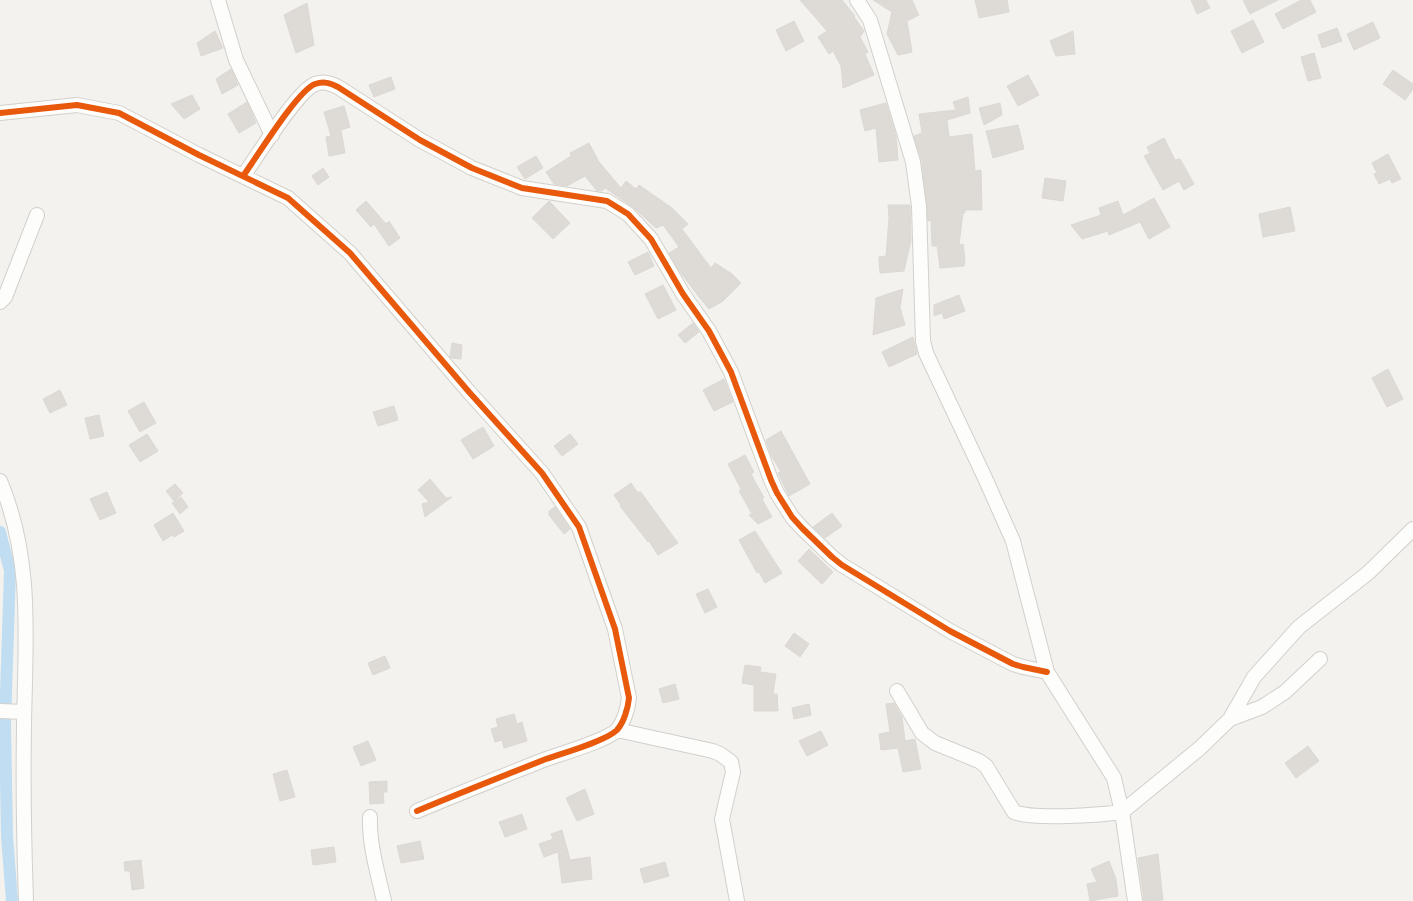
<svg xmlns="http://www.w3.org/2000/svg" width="1413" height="901" font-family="'Alegreya Sans',sans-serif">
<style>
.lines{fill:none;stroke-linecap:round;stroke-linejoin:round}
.canal{stroke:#c0ddf1;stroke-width:12}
.building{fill:#dedbd6;stroke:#dcd9d4}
.minor-casing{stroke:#d2d0cb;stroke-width:16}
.minor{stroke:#fdfdfc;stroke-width:14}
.cycleway-casing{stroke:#fff;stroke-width:9}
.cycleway{stroke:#e8590c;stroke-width:6}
</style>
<rect width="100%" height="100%" fill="#f4f2ee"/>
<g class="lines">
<path class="canal" d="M0 532 10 571 5 723 7 836 12 901"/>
</g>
<path class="building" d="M800 0H842L855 16 854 17 864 31 860 37 868 52 865 54 874 75 843 88 841 66 833 51 829 54 818 37 827 31Z
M873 0H912L919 15 907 21 912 52 898 55 887 34 892 12Z
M975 0H1007L1009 12 979 18Z
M1191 0H1206L1210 8 1197 14Z
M1243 0H1278L1250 14Z
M1301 0H1310L1316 12 1283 29 1275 14Z
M307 3 314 45 296 53 284 15Z
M1253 20 1264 42 1242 53 1231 31Z
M794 21 804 41 786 51 776 30Z
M1373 22 1380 38 1354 50 1347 34Z
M1337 28 1342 41 1322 48 1318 35Z
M215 31 223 48 201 56 197 43Z
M1073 31 1075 54 1056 56 1050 41Z
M1314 53 1321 78 1308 81 1301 57Z
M231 69 238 85 222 94 216 79Z
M1393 70 1413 84V89L1405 100 1383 84Z
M1028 75 1039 95 1018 106 1007 86Z
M391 77 395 89 374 97 369 85Z
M192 95 200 109 184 119 171 104Z
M968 97 970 113 947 120 949 137 972 134 975 171 981 170 982 210H965V213H963L959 245 963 244 965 259 964 266 940 268 937 246H932L931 220 928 221 922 161 914 136 922 133 919 114 956 110 953 102Z
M247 102 256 123 239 133 228 114Z
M886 103 896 136 898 160 879 162 876 128 865 131 860 110Z
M1000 103 1002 115 984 125 979 108Z
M344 106 350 127 341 130 345 153 329 156 326 137 331 136 324 112Z
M1018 125 1024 149 993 158 986 131Z
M1164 138 1175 160 1180 159 1194 184 1184 190 1179 181 1163 190 1144 156 1150 153 1147 147Z
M589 143 599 162 621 188 626 181 636 189 639 185 672 208 688 224 682 229 711 268 715 263 732 274 741 283 723 301 709 309 699 297 678 269 669 253 679 247 663 225 656 228 633 207 605 188 602 191H597L585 176 567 186 554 184 546 172 571 156 570 153Z
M1388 154 1401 179 1392 183 1390 179 1379 184 1374 174 1377 173 1372 163Z
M536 156 543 168 525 179 517 167Z
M323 168 329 177 318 185 312 176Z
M1045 178 1066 181 1063 201 1042 198Z
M1154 198 1170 227 1149 239 1140 222 1109 235 1108 231 1082 239 1071 225 1101 215 1099 208 1118 201 1123 215Z
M366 201 386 224 389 221 400 238 389 246 374 224 371 227 356 210Z
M549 201 570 223 553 239 532 218Z
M888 205H910L911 241 904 271 880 273 879 257 886 256 889 218Z
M1290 207 1295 231 1263 237 1259 214Z
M648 252 654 266 635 275 628 262Z
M663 285 676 310 658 319 645 294Z
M903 289 900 307 905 325 873 335 876 298Z
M959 295 965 311 944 319 942 313 934 316V305Z
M693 323 699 332 685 343 678 335Z
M913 337 917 354 889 367 882 352Z
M452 343 462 345 461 359 452 358 450 357Z
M1388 369 1403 399 1387 407 1372 378Z
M724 379 733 402 714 411 703 390Z
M60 390 67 405 50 413 43 399Z
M144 402 156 423 140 432 128 411Z
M394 406 398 420 378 426 373 412Z
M99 415 104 436 90 439 85 418Z
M483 427 494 446 473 459 461 440Z
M781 431 810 484 789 496 778 473 781 472 771 455 766 440Z
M147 434 158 451 140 462 129 445Z
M570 434 578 444 562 456 554 446Z
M745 455 754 472 751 474 764 498 762 499 772 517 758 524 749 515 752 514 739 491 741 489 728 464Z
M430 479 446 498 452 497 425 517 422 504 429 502 418 490Z
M631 483 638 493 640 491 678 543 658 555 649 541 648 542 620 506 621 505 614 495Z
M175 484 183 493 174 501 166 491Z
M107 492 116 513 100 520 90 499Z
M181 497 188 507 180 514 172 503Z
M555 507 570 529 564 534 549 515V511Z
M173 513 184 531 174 537 172 535 163 541 154 525Z
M832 513 842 526 825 538 813 527Z
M755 531 782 573 765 583 759 572 757 573 739 540Z
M809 549 833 572 822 584 798 561Z
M708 589 717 607 705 613 696 594Z
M794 633 809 644 800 657 785 646Z
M385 656 390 668 373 675 368 663Z
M745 665 761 667 760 672 776 674 773 694H777L778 711H754V685L742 683Z
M675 684 679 699 663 703 659 689Z
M894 703 902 717 905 741 915 739 921 769 903 772 898 748 881 750 879 734 890 732 886 704Z
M809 704 811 715 794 719 792 708Z
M514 714 517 724 522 722 527 741 504 748 502 740 495 742 491 729 498 727 496 719Z
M821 731 828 745 807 756 799 741Z
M368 741 376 760 361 766 353 747Z
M1308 746 1319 761 1296 778 1285 763Z
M287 770 295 797 280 801 273 774Z
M387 781V792H383L384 803 370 804 369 782Z
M585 789 594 814 577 821 566 798Z
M522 814 527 829 505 837 499 822Z
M562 830 570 860 590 857 592 879 562 883 558 852 544 857 539 844 553 839 551 834Z
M420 841 424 859 401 863 397 846Z
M334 847 336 862 313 865 311 850Z
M1158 854 1163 900 1144 901 1138 858Z
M141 860 144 888 132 890 130 871H125L124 862Z
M1109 861 1116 879 1118 896 1090 901 1087 884 1097 882 1091 869Z
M665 862 669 876 644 883 640 869Z"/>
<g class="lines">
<g class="minor-casing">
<path id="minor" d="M218 0 236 60 272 135
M857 0 870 20 913 162 919 206 923 341 926 353 985 478 1013 541 1047 672 1114 778 1122 812 1135 901
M0 113 77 105 119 113 199 155 288 198 350 253 469 392 542 473 579 527 615 629 629 698C628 708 624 722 617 730 606 741 563 753 546 759 503 776 460 793 417 811
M243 176C257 157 297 91 315 84 324 81 330 83 338 87L420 140 472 168 522 188 607 201 628 214 651 239 683 294 709 331 731 372 771 480 777 493 792 517 802 528 832 557 842 565 950 631 1013 664 1023 667 1047 672
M0 302 5 297 37 215
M0 481C34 561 25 643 24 727 23 785 24 843 26 901
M897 691 922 733 935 743 979 761 986 766 1014 812C1034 820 1099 815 1122 812L1200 748 1230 719 1254 677 1299 627 1368 573 1413 529
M0 711 24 712
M1230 719 1262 707 1285 692 1320 659
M617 730 713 751 720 754 731 762 733 772 722 819 737 901
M370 817C369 845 378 874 384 901"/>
</g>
<use href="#minor" class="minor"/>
<g class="cycleway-casing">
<path id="cycleway" d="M0 113 77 105 119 113 199 155 288 198 350 253 469 392 542 473 579 527 615 629 629 698C628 708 624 722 617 730 606 741 563 753 546 759 503 776 460 793 417 811
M243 176C257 157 297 91 315 84 324 81 330 83 338 87L420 140 472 168 522 188 607 201 628 214 651 239 683 294 709 331 731 372 771 480 777 493 792 517 802 528 832 557 842 565 950 631 1013 664 1023 667 1047 672"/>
</g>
<use href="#cycleway" class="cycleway"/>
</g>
</svg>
